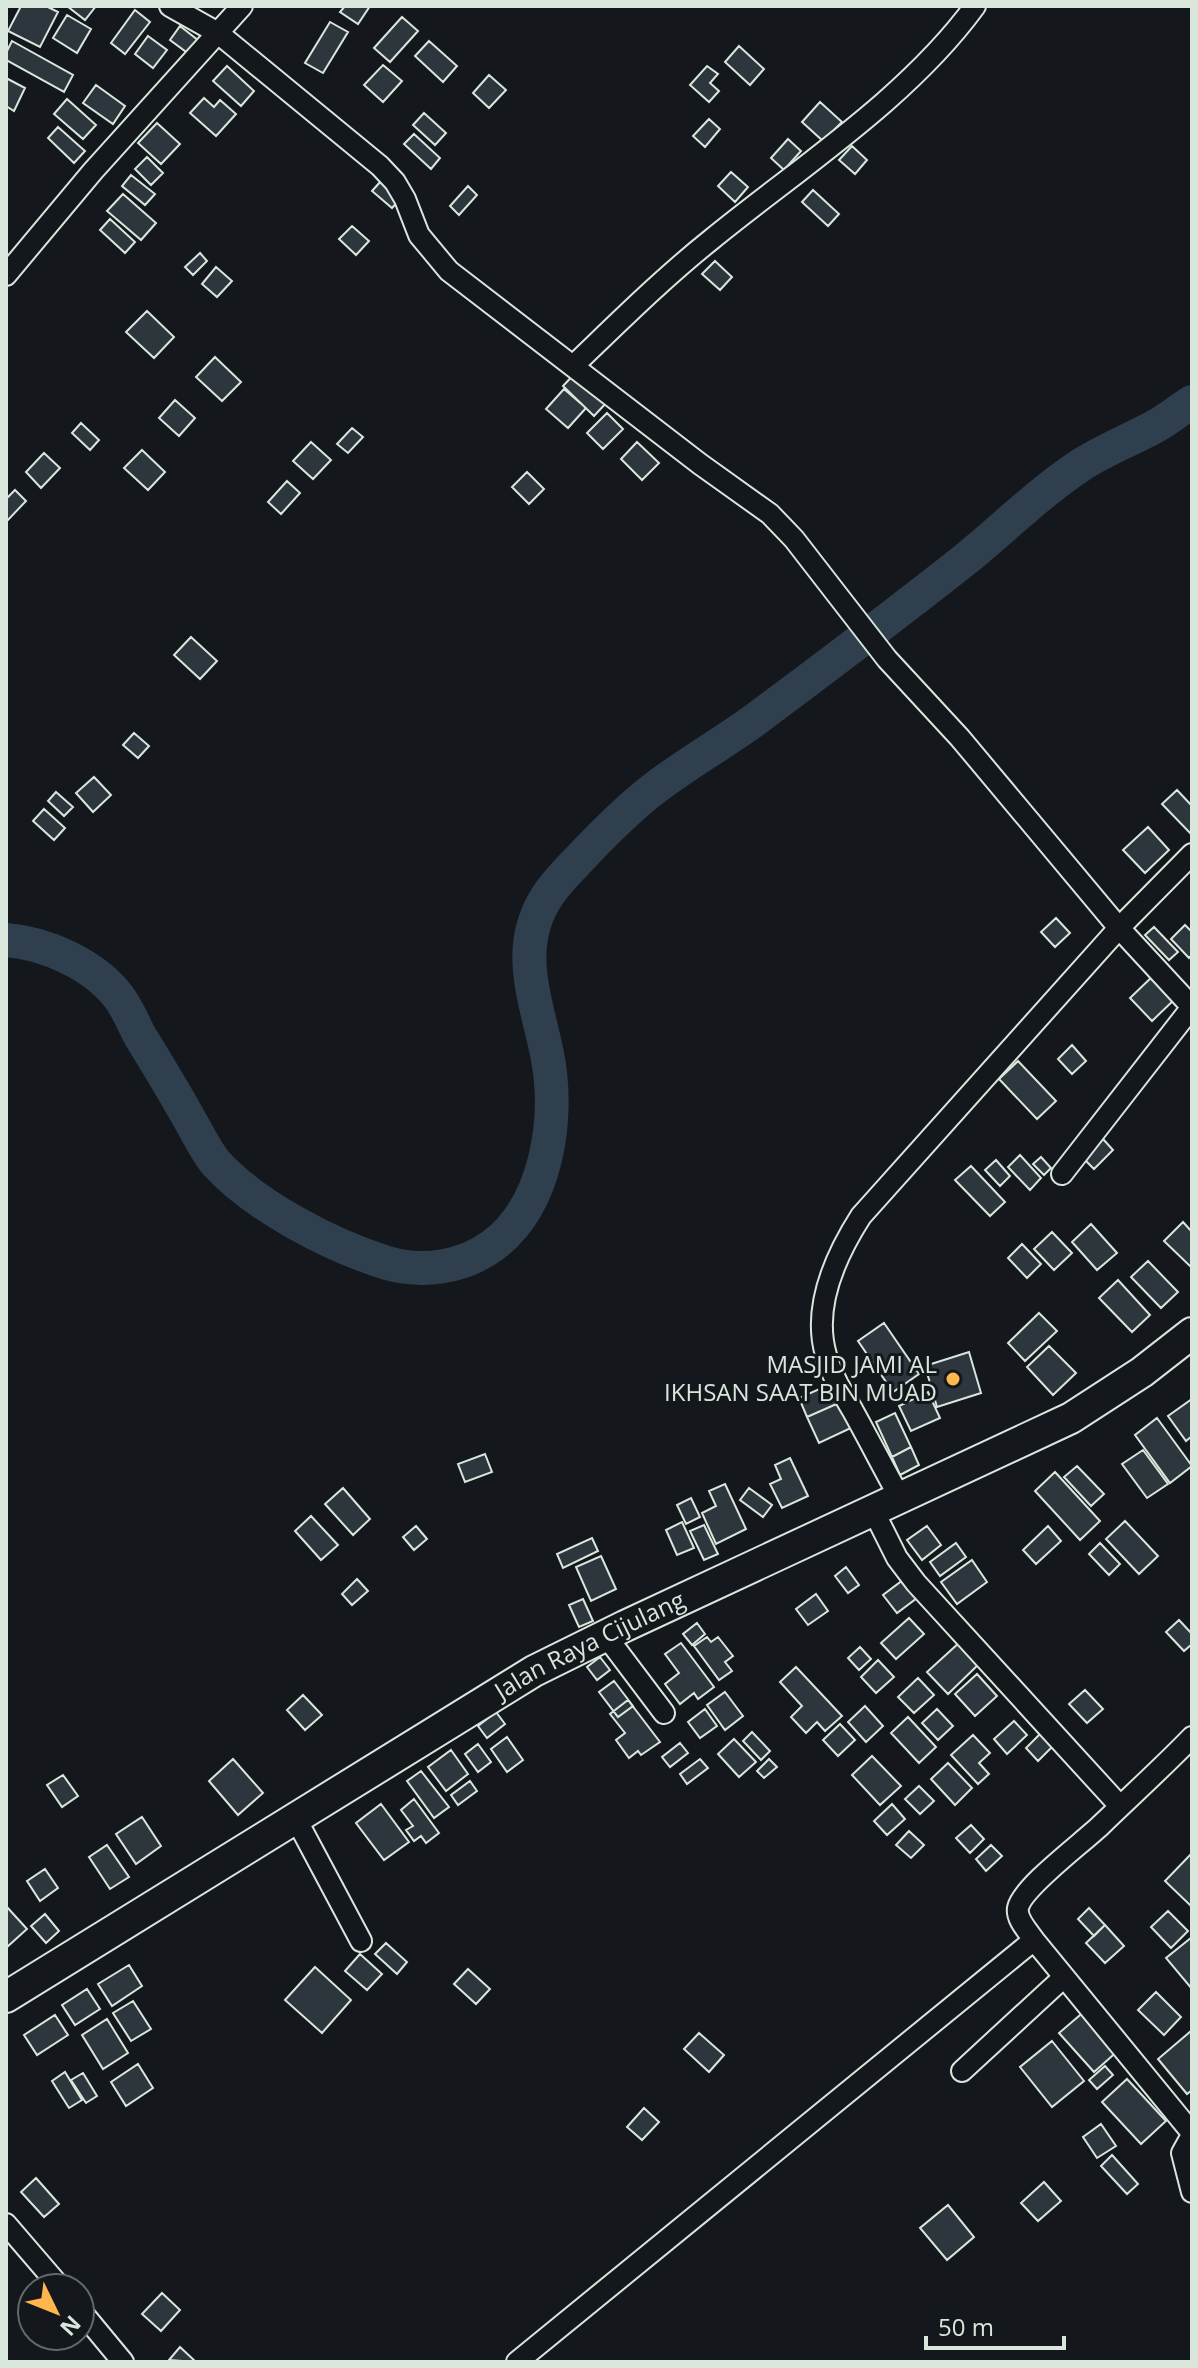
<svg xmlns="http://www.w3.org/2000/svg" width="1198" height="2368" font-family="'Open Sans',sans-serif">
<style>
.lines{fill:none;stroke-linecap:round;stroke-linejoin:round}
.river{stroke:#2f3f4d;stroke-width:34}
.building{fill:#2c363c;stroke:#d8e6dc;stroke-width:2}
.minor-casing{stroke:#d8e6dc;stroke-width:24}
.highway-casing{stroke:#d8e6dc;stroke-width:34}
.minor{stroke:#14181c;stroke-width:20}
.highway{stroke:#14181c;stroke-width:30}
.poi-dot{fill:#ffb74d;stroke:#14181c;stroke-width:3}
.labels{text-anchor:middle;stroke-width:6;stroke-linejoin:round;paint-order:stroke}
.poi-label{font-size:24px;fill:#d8e6dc;stroke:#14181c;text-anchor:end}
.street-label{font-size:24px;fill:#d8e6dc;stroke:#14181c}
</style>
<rect width="100%" height="100%" fill="#14181c"/>
<g class="lines">
<path class="river" d="M6 940C45 943 93 964 118 996 127 1007 133 1023 140 1036 156 1062 172 1088 187 1115 196 1130 204 1148 215 1162 254 1206 332 1246 387 1263 422 1273 462 1268 492 1246 547 1206 560 1118 547 1054 536 999 513 947 548 895 558 880 572 867 584 854 605 832 627 810 651 791 684 765 722 744 756 719 827 666 898 613 967 558 1005 527 1040 492 1081 465 1104 450 1130 440 1154 427 1167 420 1179 410 1192 402"/>
</g>
<path class="building" d="M21 6H46L58 12 40 47 8 31Z
M67 6H96L85 20Z
M345 6H370L358 24 340 12Z
M135 10 150 22 125 54 111 43Z
M67 15 91 29 77 53 53 38Z
M402 17 418 31 390 62 374 48Z
M330 22 348 32 323 73 305 63Z
M180 26 199 41 189 54 170 40Z
M148 36 167 50 153 68 135 54Z
M12 41 73 75 64 92 6 60V53Z
M429 41 457 66 443 82 415 56Z
M739 46 764 69 750 85 725 62Z
M383 65 402 81 383 102 364 85Z
M227 66 254 91 241 106 213 81Z
M707 66 718 74 710 83 719 91 709 102 690 85Z
M489 75 506 90 489 108 473 93Z
M6 78 25 88 14 111 6 106Z
M96 85 125 106 113 124 83 103Z
M204 98 214 107 220 100 236 114 216 136 190 113Z
M67 99 96 125 83 139 54 114Z
M820 102 842 122 823 141 802 122Z
M424 113 446 133 435 145 413 125Z
M709 119 720 129 705 147 693 136Z
M157 123 180 144 161 164 138 143Z
M58 127 85 151 74 163 48 138Z
M414 134 440 158 431 169 404 144Z
M788 139 801 151 784 170 771 158Z
M852 146 867 160 855 174 839 160Z
M147 157 163 173 151 185 135 169Z
M731 172 748 187 735 202 718 186Z
M131 175 155 194 145 205 122 186Z
M381 181 401 198 392 208 372 191Z
M468 186 477 195 459 215 450 206Z
M813 190 839 214 828 226 802 202Z
M123 194 156 223 141 240 107 211Z
M110 219 135 242 125 253 100 230Z
M352 226 369 241 356 255 339 239Z
M200 253 207 261 193 275 185 267Z
M715 261 732 277 720 290 702 274Z
M216 267 232 281 217 297 202 284Z
M147 311 174 337 154 358 126 332Z
M215 357 241 382 222 401 196 377Z
M577 371 608 401 594 416 563 386Z
M564 389 586 408 568 428 546 409Z
M175 400 195 418 179 436 159 418Z
M607 413 623 429 603 449 587 433Z
M81 423 99 440 90 450 72 433Z
M352 428 363 437 348 453 337 444Z
M311 442 331 460 313 479 293 461Z
M637 442 659 463 642 480 621 459Z
M142 450 165 472 148 490 124 468Z
M44 453 60 468 41 488 26 472Z
M527 472 544 489 529 504 512 487Z
M287 481 300 493 281 514 268 502Z
M15 490 26 501 6 522V499Z
M191 637 217 661 200 679 174 655Z
M134 733 149 746 138 758 123 745Z
M94 777 111 795 93 812 76 793Z
M1177 790 1192 806V835L1162 804Z
M56 792 73 807 64 816 48 801Z
M44 809 65 828 54 840 33 821Z
M1148 827 1169 850 1145 873 1123 850Z
M1056 918 1070 933 1055 947 1041 932Z
M1185 925 1192 932V955L1189 958 1171 939Z
M1154 927 1178 952 1169 960 1145 935Z
M1155 974 1177 997 1152 1021 1130 998Z
M1072 1045 1086 1061 1072 1074 1058 1059Z
M1018 1061 1056 1101 1037 1119 999 1079Z
M1103 1139 1113 1150 1094 1169 1083 1158Z
M1020 1155 1041 1178 1030 1190 1008 1167Z
M1041 1157 1051 1168 1044 1175 1033 1164Z
M996 1160 1010 1176 1000 1186 985 1170Z
M971 1166 1005 1202 990 1216 955 1180Z
M1183 1222 1192 1232V1268L1164 1241Z
M1091 1224 1117 1253 1097 1270 1072 1242Z
M1052 1232 1072 1253 1054 1270 1034 1249Z
M1022 1244 1041 1264 1027 1278 1008 1258Z
M1148 1261 1178 1292 1161 1308 1131 1277Z
M1118 1280 1150 1315 1132 1332 1099 1298Z
M1039 1313 1057 1331 1025 1361 1008 1343Z
M884 1323 919 1374 893 1392 858 1341Z
M1049 1346 1076 1373 1053 1395 1027 1367Z
M969 1352 981 1393 937 1407 925 1366Z
M833 1383 841 1402 807 1417 799 1398Z
M928 1392 940 1418 911 1431 899 1406Z
M1192 1399V1436L1186 1441 1168 1416Z
M841 1402 853 1427 819 1443 807 1417Z
M895 1413 911 1447 892 1457 876 1422Z
M1157 1418 1192 1466 1170 1483 1135 1435Z
M911 1447 919 1465 900 1475 892 1457Z
M1143 1450 1168 1484 1147 1498 1122 1464Z
M485 1454 492 1472 465 1482 458 1464Z
M790 1458 808 1496 782 1508 770 1484 781 1479 775 1465Z
M1077 1466 1104 1494 1091 1506 1064 1477Z
M1055 1472 1100 1521 1080 1540 1035 1491Z
M725 1484 746 1529 716 1544 702 1513 716 1506 709 1491Z
M343 1488 370 1519 353 1535 325 1504Z
M749 1488 772 1505 763 1517 740 1500Z
M691 1498 700 1517 686 1524 677 1505Z
M311 1516 338 1545 321 1560 295 1531Z
M1125 1521 1158 1556 1139 1574 1106 1539Z
M682 1522 694 1548 677 1555 666 1530Z
M704 1525 718 1554 704 1560 690 1531Z
M416 1526 427 1539 414 1550 403 1537Z
M927 1526 941 1545 922 1560 907 1540Z
M1048 1526 1061 1541 1036 1564 1023 1550Z
M592 1538 598 1551 563 1568 557 1554Z
M956 1543 966 1557 940 1576 930 1562Z
M1100 1543 1120 1564 1109 1575 1089 1554Z
M601 1556 616 1589 591 1601 576 1567Z
M972 1560 987 1582 957 1604 941 1582Z
M846 1567 859 1585 848 1593 835 1576Z
M907 1577 921 1595 897 1613 883 1595Z
M357 1579 368 1591 352 1605 342 1594Z
M816 1594 828 1611 808 1625 796 1609Z
M583 1599 593 1621 579 1627 569 1605Z
M909 1618 924 1634 896 1659 881 1643Z
M1179 1620 1192 1634V1644L1184 1651 1166 1632Z
M697 1623 705 1634 692 1645 683 1634Z
M707 1637 711 1642 718 1637 733 1656 725 1662 732 1671 719 1680 694 1646Z
M960 1642 980 1663 948 1694 927 1672Z
M681 1643 714 1687 698 1699 694 1693 680 1704 665 1684 679 1673 665 1654Z
M860 1647 871 1659 859 1670 848 1658Z
M600 1657 610 1670 597 1680 587 1667Z
M878 1660 894 1677 876 1693 861 1677Z
M796 1667 842 1716 825 1731 817 1722 806 1733 791 1717 802 1706 780 1682Z
M977 1674 997 1696 975 1716 955 1694Z
M918 1678 934 1695 914 1713 898 1697Z
M614 1681 633 1706 618 1717 599 1692Z
M1085 1690 1103 1709 1087 1723 1069 1704Z
M725 1692 743 1716 725 1730 707 1705Z
M303 1695 322 1715 305 1730 287 1710Z
M628 1700 660 1742 641 1755 638 1751 629 1758 616 1740 625 1733 610 1714Z
M865 1706 883 1726 866 1742 848 1722Z
M705 1709 717 1726 700 1738 688 1722Z
M937 1709 953 1726 938 1740 922 1723Z
M496 1712 505 1724 487 1738 478 1726Z
M908 1717 936 1747 919 1763 891 1733Z
M1014 1721 1027 1735 1007 1754 994 1739Z
M840 1724 855 1740 838 1756 823 1740Z
M752 1732 770 1751 761 1760 743 1741Z
M1041 1733 1053 1746 1038 1761 1026 1748Z
M973 1735 990 1753 979 1763 989 1774 978 1784 951 1755Z
M507 1737 523 1760 507 1772 491 1749Z
M734 1739 756 1762 739 1777 718 1754Z
M680 1743 688 1753 670 1767 662 1757Z
M478 1744 491 1762 478 1772 465 1754Z
M451 1750 468 1774 446 1791 428 1767Z
M872 1756 901 1786 880 1805 852 1775Z
M233 1759 263 1793 238 1815 209 1781Z
M700 1759 708 1768 687 1784 680 1774Z
M769 1759 777 1767 764 1778 757 1771Z
M948 1763 972 1788 955 1805 931 1779Z
M421 1771 449 1807 434 1818 407 1781Z
M63 1775 78 1796 62 1807 47 1785Z
M470 1781 477 1791 458 1805 451 1795Z
M919 1786 934 1801 920 1814 905 1799Z
M414 1799 439 1833 426 1843 421 1836 414 1841 406 1830 413 1826 401 1810Z
M381 1804 409 1842 384 1860 356 1823Z
M892 1804 905 1819 887 1835 874 1821Z
M142 1817 161 1846 136 1864 116 1834Z
M971 1825 984 1839 970 1853 956 1838Z
M909 1831 924 1845 911 1858 896 1845Z
M107 1845 129 1877 110 1889 89 1857Z
M991 1845 1002 1856 986 1871 976 1859Z
M1192 1853V1907L1165 1881Z
M45 1869 58 1888 40 1901 27 1881Z
M6 1906 27 1929 7 1947 6 1946Z
M1089 1908 1105 1925 1094 1936 1078 1919Z
M1168 1911 1188 1931 1171 1948 1151 1927Z
M45 1914 59 1931 46 1943 31 1926Z
M1105 1925 1124 1946 1105 1963 1086 1943Z
M1192 1937V1989L1166 1958Z
M386 1943 407 1962 397 1974 375 1954Z
M360 1954 382 1974 367 1990 345 1971Z
M129 1965 142 1986 112 2006 98 1984Z
M315 1967 351 2000 322 2033 285 2000Z
M468 1969 490 1989 476 2004 454 1984Z
M87 1989 100 2009 75 2025 62 2005Z
M1156 1992 1181 2017 1164 2035 1138 2010Z
M133 2001 151 2029 131 2041 113 2013Z
M1086 2010 1120 2049 1094 2072 1059 2033Z
M55 2015 68 2035 37 2055 24 2035Z
M107 2019 128 2053 103 2069 82 2035Z
M1191 2031 1192 2090 1187 2094 1158 2059Z
M699 2033 724 2055 709 2072 684 2049Z
M1052 2041 1084 2081 1052 2107 1020 2067Z
M138 2064 153 2088 126 2106 111 2082Z
M1105 2066 1113 2075 1097 2089 1089 2080Z
M65 2072 82 2100 69 2108 52 2081Z
M83 2073 97 2096 86 2103 71 2080Z
M1127 2079 1166 2121 1141 2144 1102 2102Z
M644 2108 659 2122 642 2140 627 2127Z
M1101 2124 1116 2146 1097 2158 1083 2137Z
M1112 2155 1138 2184 1127 2194 1101 2166Z
M36 2178 59 2204 44 2217 21 2192Z
M1044 2182 1061 2201 1038 2221 1021 2203Z
M948 2205 974 2237 947 2260 920 2228Z
M162 2293 180 2310 161 2331 142 2314Z
M180 2347 196 2362 169 2360Z"/>
<g class="lines">
<g class="minor-casing">
<path id="minor" d="M170 6 218 33 380 166 395 182 405 199 419 235 449 271 700 464 770 514 794 539 887 659 960 738 1119 928 861 1216C836 1255 812 1307 826 1355 831 1374 843 1394 853 1411 869 1440 884 1469 900 1498
M6 275 93 171 242 6
M573 366C618 323 663 278 712 239 799 168 908 98 975 6
M1192 854 1119 928 1192 1007
M1062 1174 1192 1007
M873 1510 897 1558 916 1583 1119 1805
M606 1636 664 1713
M1192 1737C1163 1767 1132 1795 1102 1824 1085 1841 1022 1887 1018 1908 1016 1919 1028 1931 1034 1940L1192 2133
M296 1819 361 1941
M962 2071 1064 1977
M1192 2135 1182 2153 1192 2192
M6 2224 61 2288
M80 2310 123 2362
M517 2362 1034 1940"/>
</g>
<g class="highway-casing">
<g id="highway">
<path id="s1" d="M6 1997 534 1671 625 1626 1071 1418 1142 1372 1192 1333"/>
</g>
</g>
<use href="#minor" class="minor"/>
<use href="#highway" class="highway"/>
</g>
<circle class="poi-dot" cx="953" cy="1379" r="8"/>
<g class="labels">
<g class="poi-label">
<text x="937" y="1373">MASJID JAMI AL<tspan x="937" dy="28">IKHSAN SAAT BIN MUAD</tspan></text>
</g>
<g class="street-label">
<text dy="8" stroke="none"><textPath href="#s1" startOffset="682">Jalan Raya Cijulang</textPath></text>
</g>
</g>
<rect width="1198" height="2368" fill="none" stroke="#d8e6dc" stroke-width="16"/>
<g transform="translate(56 2312) rotate(133)"><circle r="38" fill="#14181c" stroke="#626a69" stroke-width="2"/>
<path d="M0-6L14 30L0 20L-14 30Z" fill="#ffb74d"/>
<text y="-12" font-size="22" font-weight="bold" text-anchor="middle" fill="#d8e6dc">N</text>
</g>
<path d="M926 2336v12h138v-12" fill="none" stroke="#d8e6dc" stroke-width="4"/>
<text x="938" y="2336" font-size="24" fill="#d8e6dc" stroke="#14181c" stroke-width="6" paint-order="stroke">50 m</text>
</svg>
